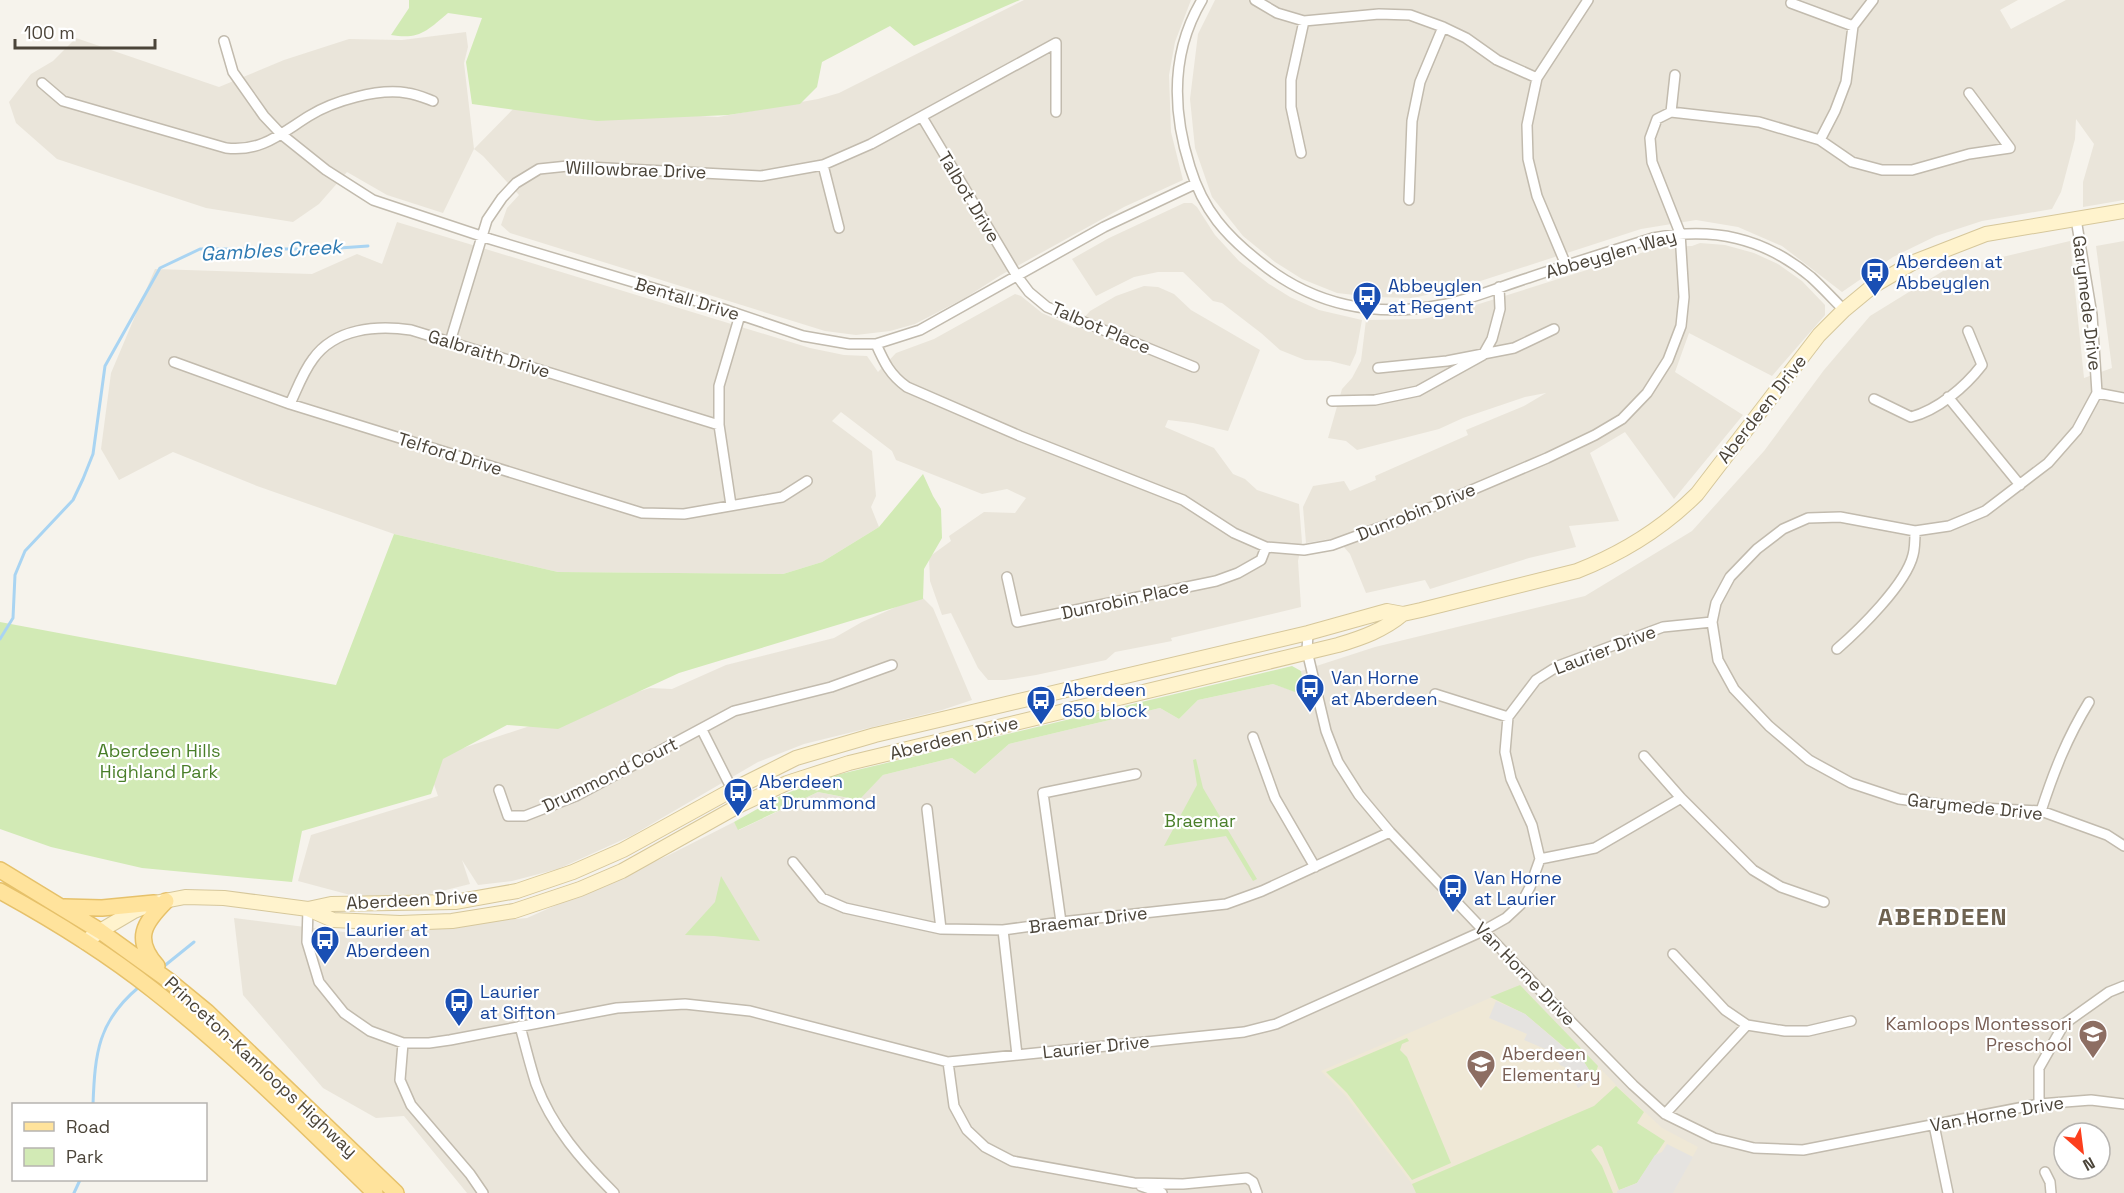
<svg xmlns="http://www.w3.org/2000/svg" width="2124" height="1193" font-family="'Space Grotesk',sans-serif">
<style>
.residential{fill:#eae5da;fill-rule:evenodd}
.education{fill:#efe8d6}
.green{fill:#d2eab5}
.parking{fill:#e5e3e0}
.lines{fill:none;stroke-linecap:round;stroke-linejoin:round}
.stream{stroke:#a9d4f2;stroke-width:3}
.street-casing{stroke:#c2bbae;stroke-width:12}
.secondary-casing{stroke:#d6c79b;stroke-width:16}
.primary-casing{stroke:#e6c16a;stroke-width:18}
.street{stroke:#fff;stroke-width:9}
.secondary{stroke:#fff3cd;stroke-width:14}
.primary{stroke:#ffe39c;stroke-width:15}
.labels{text-anchor:middle;stroke-width:4.5;stroke-linejoin:round;paint-order:stroke}
.street-label{font-size:18px;fill:#4b4439;stroke:#fff}
.transit-label{font-size:18px;fill:#164399;stroke:#fff;text-anchor:start}
.park-label{font-size:18px;fill:#4a7f2a;stroke:#fff}
.education-label{font-size:18px;fill:#785e54;stroke:#fff;text-anchor:end}
.water-label{font-size:20px;font-style:italic;fill:#2e7ab2;stroke:#fff}
.district-label{font-size:24px;font-weight:bold;letter-spacing:1.5px;fill:#6e6250;stroke:#fff}
</style>
<rect width="100%" height="100%" fill="#f6f3ec"/>
<path class="residential" d="M1024 0H1191L1175 42 1169 75 1171 132 1183 180 1124 207 1001 275 965 298 915 324 890 331 856 335 825 331 510 233 501 225 507 208 519 195 483 156 474 149 443 213 387 195 347 172 319 204 293 222 206 208 57 159 16 123 9 102 31 74 53 61 76 38 219 87 284 60 349 39 402 40 466 32 468 47 464 63 474 149 516 106 718 117 818 99 839 93Z
M1215 0H2018L2000 10 2011 29 2066 0H2124V200L2083 207V182L2094 144 2076 119 2075 139 2061 192 2052 209 1982 221 1936 236 1893 257 1842 292 1782 246 1738 227 1696 220 1641 229 1462 287 1413 298 1372 297 1337 293 1302 279 1275 262 1243 236 1212 197 1195 148 1190 99 1198 34Z
M1184 203H1192L1197 207 1215 235 1239 261 1269 284 1290 297 1319 310 1362 320 1356 353 1350 366 1330 361 1305 360 1280 350 1261 333 1222 303 1213 301 1183 272H1158L1134 277 1096 296 1072 259 1109 238Z
M397 222 810 348 844 355 867 356 878 372 896 353 934 339 1015 294 1021 296 1042 313 1075 328 1090 311 1116 296 1144 286 1158 287 1174 294 1191 310 1260 350 1228 431 1193 423 1168 420 1165 427 1214 448 1233 474 1245 479 1257 490 1299 504 1302 542 1298 561 1301 607 1171 638 1172 641 1115 652 1106 660 1036 675 1005 680H988L978 668 951 613 942 615 930 581 929 557 951 541 949 536 984 512 1015 513 1026 498 1007 489 982 494 896 460 892 451 841 412 832 421 872 451 876 496 871 507 879 527 822 562 783 574 558 572 394 534 257 486 173 452 119 480 101 449 111 373 155 269 312 274 357 254 382 264Z
M2070 241 2084 378 2112 368 2096 246 2124 241V1193H467L404 1116 376 1118 323 1088 243 995 234 918 352 933 527 918 667 856 734 822 739 830 818 792 858 800 883 775 952 758 975 774 1009 744 1160 708 1179 719 1198 700 1273 684 1305 695 1301 671 1375 647 1585 596 1692 531 1764 451 1824 370 1870 316 1943 271ZM2064 1133H2100V1169H2064Z
M1700 243 1725 245 1754 253 1778 264 1802 281 1825 305V315L1772 376 1689 333 1675 372 1743 415 1674 499 1625 432 1590 453 1619 521 1569 526 1576 547 1529 558 1430 589 1425 580 1366 593 1350 554 1336 538 1306 543 1303 507 1313 486 1344 481 1350 491 1376 480 1375 476 1468 435 1466 430 1524 406 1546 393 1525 397 1463 418 1439 429 1357 450 1346 441 1328 438 1342 389 1352 378 1361 361 1366 320 1422 319 1447 314 1660 247 1692 246Z
M921 596 933 608 972 700 942 710 804 744 758 762 631 836 558 869 512 881 478 885 462 860 470 884 430 894 354 896 298 881 311 835 438 796 428 767 448 753 545 721 650 688 672 689 726 665 834 638 862 622Z"/>
<path class="education" d="M1520 985 1616 1085 1662 1128 1698 1147 1673 1193H1416L1412 1184 1345 1095 1321 1071Z"/>
<path class="green" d="M409 0H1020L914 46 890 26 822 62 817 87 800 104 728 115 597 121 472 104 466 62 482 18 448 13C427 31 419 40 391 35L409 8Z
M923 474 933 496 941 509 942 538 924 569 923 599 679 673 558 729 507 725 443 759 431 794 302 831 292 882 142 868 51 847 0 829V622L336 685 394 534 558 572 783 574 822 562 879 527Z
M1292 666 1301 671 1306 696 1273 684 1198 700 1179 719 1160 708 1009 744 975 774 952 758 883 775 859 800 818 792 738 830 734 822 782 795 832 776Z
M1196 759 1203 788 1257 879 1253 881 1226 836 1164 846 1197 785 1193 760Z
M721 876 760 941 714 936 685 935 715 902Z
M1520 985 1598 1066 1594 1078 1576 1049 1570 1052 1525 1014 1490 997Z
M1407 1038 1409 1041 1402 1044 1400 1050 1407 1057 1451 1163 1412 1180 1347 1093 1326 1072Z
M1616 1086 1644 1112 1637 1123 1665 1141 1637 1183 1619 1190 1602 1147 1598 1145 1591 1150 1602 1166 1613 1193H1416L1412 1184 1594 1106Z"/>
<path class="parking" d="M1496 1001 1525 1014 1569 1052 1576 1049 1594 1078 1578 1088 1567 1068 1560 1065 1552 1052 1524 1040 1527 1034 1489 1018Z
M1667 1144 1693 1157 1673 1193H1617V1191L1637 1183 1655 1155 1662 1152Z"/>
<g class="lines">
<path class="stream" d="M0 639 13 618 15 575 25 551 73 500 83 479 93 454 105 366 160 268 200 249H325L368 246
M163 967 194 942
M93 1104C95 1053 98 1021 139 987
M74 1193 80 1180"/>
<g class="street-casing">
<path id="street" d="M1202 0C1171 52 1172 110 1190 167 1203 210 1226 236 1261 263 1313 305 1375 318 1441 305 1470 300 1499 287 1528 278 1569 264 1611 251 1653 238 1713 227 1763 237 1811 277 1822 287 1833 299 1844 310
M1255 0 1277 13 1304 21 1379 14 1410 15 1443 27 1466 38 1497 60 1537 78
M1791 3 1853 26
M224 41 233 72 264 116 281 134 326 170 373 200 490 239 723 309 803 336 849 344H876L920 330 1104 227 1195 184
M42 83 63 101 226 148C262 152 280 134 309 116 333 101 378 88 407 93 416 94 425 98 433 101
M1671 112 1759 122 1820 140 1852 162 1882 170H1912L1969 154 2010 148 1969 93
M1671 112 1675 75
M922 117 1017 276 1029 292 1047 307 1194 367
M1820 140 1835 111 1846 82 1853 26 1873 0
M1301 153 1291 107V80L1304 21
M823 165 839 228
M1409 200 1412 121 1420 82 1443 27
M2076 219 2092 315 2097 393 2077 430 2048 463 1985 511 1949 526 1915 531 1840 517 1808 518 1783 529 1757 549 1730 577 1716 603 1712 622 1718 660 1734 689 1769 726 1809 760 1851 783 1899 799 1961 807 2041 811 2107 835 2124 846
M1566 265 1537 196 1528 159 1527 125 1537 78 1588 0
M450 342 487 220 502 198 516 183 539 169 568 166 761 176 823 165 871 144 1056 43V112
M876 344C884 362 890 375 907 387L1020 436 1183 500 1234 533 1266 547 1304 550 1332 545 1406 518 1547 458 1595 435 1622 419 1647 393 1668 360 1681 326 1684 297 1680 233 1652 162 1650 138 1657 119 1671 112
M174 362 290 404 642 513 684 514 782 497 807 481
M1378 368 1447 361 1514 348 1554 329
M2097 393 2124 398
M1948 397 2020 485
M1874 399 1911 417C1938 410 1965 387 1982 365L1968 331
M1332 401 1375 400 1418 391 1483 355 1492 339 1500 309 1499 287
M290 404C297 389 303 372 313 359 335 328 377 325 411 330L719 425
M731 505 719 425V386L740 315
M1007 577 1017 622 1216 581 1238 573 1261 560 1266 547
M1308 633 1307 651 1326 731 1338 762 1359 795 1390 832 1542 992 1633 1085 1665 1114 1714 1138 1754 1148 1803 1150 2039 1104 2091 1100 2124 1104
M1837 649C1860 629 1906 584 1913 555 1915 548 1915 539 1915 531
M1435 694 1508 717
M702 730 740 805
M1253 737 1275 798 1315 867
M1644 756 1681 798 1753 870 1781 887 1824 902
M499 790 508 816H525L576 796 734 711 831 687 892 665
M927 809 941 929
M2041 811C2054 771 2067 738 2089 702
M1540 859 1595 848 1681 798
M793 862 822 898 845 908 941 929 1003 930 1061 922 1226 904 1262 891 1390 832
M308 909 307 942 319 982 344 1013 370 1031 403 1043H429L450 1040 617 1008 685 1004 750 1011 948 1062 1244 1032 1276 1024 1483 931 1506 918 1521 904 1530 887 1540 859 1532 825 1511 779 1505 752 1508 717 1536 680 1558 666 1663 627 1712 622
M1061 922 1043 793 1136 774
M1003 930 1017 1055
M1673 954 1725 1010 1747 1025 1785 1031H1808L1851 1021
M520 1026C525 1045 530 1065 536 1084 552 1127 582 1161 614 1193
M403 1043 400 1080 411 1105 470 1174 483 1193
M948 1062 954 1106 967 1130 985 1147 1012 1161 1134 1183 1183 1184 1247 1178 1253 1182 1257 1193
M2039 1104V1068L2064 1024 2109 992 2124 986
M1665 1114 1747 1025
M1934 1125 1948 1193
M2045 1172 2050 1182 2051 1193
M1141 1186 1162 1193"/>
</g>
<g class="secondary-casing">
<path id="secondary" d="M308 909 331 904 455 902 517 891 573 872 623 850 732 790 796 758 875 735 1308 633 1387 611 1403 614 1421 610 1577 571C1623 553 1662 529 1697 494L1819 335 1844 310 1873 286 1914 262 1986 234 2124 211
M85 942 100 931 134 911 154 903 185 897 224 898 308 909 333 920 400 923 452 921 514 911 580 889 622 871 740 805 787 783 849 763 1338 645C1362 638 1384 630 1403 614"/>
</g>
<g class="primary-casing">
<path id="primary" d="M0 870 100 931 168 980 207 1012 396 1193
M0 891C53 920 105 952 153 990 232 1052 303 1123 375 1193
M64 907 102 908 154 903
M157 966C133 939 144 923 166 901"/>
</g>
<use href="#street" class="street"/>
<use href="#secondary" class="secondary"/>
<use href="#primary" class="primary"/>
</g>
<defs>
<g id="bus-pin" transform="scale(1.5)"><path d="M0 17L-7.5 6A9.5 9.5 0 1 1 7.5 6Z" fill="#1a4fb4" stroke="#fff"/><path d="M-5-6H5V4H4V6H2V4H-2V6H-4V4H-5ZM-3.5-4V0h7V-4ZM-3.5 1.2v1.5H-2V1.2ZM2 1.2v1.5H3.5V1.2Z" fill="#fff"/></g>
<g id="school-pin" transform="scale(1.5)"><path d="M0 17L-7.5 6A9.5 9.5 0 1 1 7.5 6Z" fill="#8d6e63" stroke="#fff"/><path d="M0-5L7-2L0 1L-7-2ZM-4 1L0 2.5L4 1V4Q0 6-4 4Z" fill="#fff"/></g>
</defs>
<g fill-rule="evenodd">
<use href="#bus-pin" x="1875" y="272"/>
<use href="#bus-pin" x="1367" y="296"/>
<use href="#bus-pin" x="1310" y="688"/>
<use href="#bus-pin" x="1041" y="700"/>
<use href="#bus-pin" x="738" y="792"/>
<use href="#bus-pin" x="1453" y="888"/>
<use href="#bus-pin" x="325" y="940"/>
<use href="#bus-pin" x="459" y="1002"/>
<use href="#school-pin" x="2093" y="1034"/>
<use href="#school-pin" x="1481" y="1064"/>
</g>
<g class="labels">
<g class="street-label">
<text transform="translate(636 170) rotate(2)" y="6">Willowbrae Drive</text>
<text transform="translate(969 197) rotate(59)" y="6">Talbot Drive</text>
<text transform="translate(1611 254) rotate(-16)" y="6">Abbeyglen Way</text>
<text transform="translate(687 299) rotate(17)" y="6">Bentall Drive</text>
<text transform="translate(2087 303) rotate(83)" y="6">Garymede Drive</text>
<text transform="translate(1101 328) rotate(23)" y="6">Talbot Place</text>
<text transform="translate(489 354) rotate(17)" y="6">Galbraith Drive</text>
<text transform="translate(1762 409) rotate(-52)" y="6">Aberdeen Drive</text>
<text transform="translate(450 454) rotate(17)" y="6">Telford Drive</text>
<text transform="translate(1416 512) rotate(-22)" y="6">Dunrobin Drive</text>
<text transform="translate(1125 600) rotate(-12)" y="6">Dunrobin Place</text>
<text transform="translate(1605 650) rotate(-21)" y="6">Laurier Drive</text>
<text transform="translate(954 738) rotate(-14)" y="6">Aberdeen Drive</text>
<text transform="translate(610 775) rotate(-26)" y="6">Drummond Court</text>
<text transform="translate(1975 807) rotate(6)" y="6">Garymede Drive</text>
<text transform="translate(412 900) rotate(-3)" y="6">Aberdeen Drive</text>
<text transform="translate(1088 920) rotate(-7)" y="6">Braemar Drive</text>
<text transform="translate(1525 974) rotate(46)" y="6">Van Horne Drive</text>
<text transform="translate(1096 1047) rotate(-6)" y="6">Laurier Drive</text>
<text transform="translate(261 1067) rotate(43)" y="6">Princeton-Kamloops Highway</text>
<text transform="translate(1997 1114) rotate(-10)" y="6">Van Horne Drive</text>
</g>
<g class="transit-label">
<text x="1896" y="268">Aberdeen at<tspan x="1896" dy="21">Abbeyglen</tspan></text>
<text x="1388" y="292">Abbeyglen<tspan x="1388" dy="21">at Regent</tspan></text>
<text x="1331" y="684">Van Horne<tspan x="1331" dy="21">at Aberdeen</tspan></text>
<text x="1062" y="696">Aberdeen<tspan x="1062" dy="21">650 block</tspan></text>
<text x="759" y="788">Aberdeen<tspan x="759" dy="21">at Drummond</tspan></text>
<text x="1474" y="884">Van Horne<tspan x="1474" dy="21">at Laurier</tspan></text>
<text x="346" y="936">Laurier at<tspan x="346" dy="21">Aberdeen</tspan></text>
<text x="480" y="998">Laurier<tspan x="480" dy="21">at Sifton</tspan></text>
</g>
<g class="park-label">
<text x="159" y="757">Aberdeen Hills<tspan x="159" dy="21">Highland Park</tspan></text>
<text x="1200" y="827">Braemar</text>
</g>
<g class="education-label">
<text x="2072" y="1030">Kamloops Montessori<tspan x="2072" dy="21">Preschool</tspan></text>
<text x="1502" y="1060" text-anchor="start">Aberdeen<tspan x="1502" dy="21">Elementary</tspan></text>
</g>
<g class="water-label">
<text transform="translate(271 250) rotate(-3)" y="7">Gambles Creek</text>
</g>
<g class="district-label">
<text x="1943" y="925">ABERDEEN</text>
</g>
</g>
<rect x="12" y="1103" width="195" height="78" fill="#ffffff" stroke="#b7b4b0" stroke-width="1.5"/>
<rect x="24" y="1122" width="30" height="9" fill="#ffe39c" stroke="#b7b4b0" stroke-width="1.5"/>
<text x="66" y="1133" font-size="18" fill="#4b4439">Road</text>
<rect x="24" y="1148" width="30" height="18" fill="#d2eab5" stroke="#b7b4b0" stroke-width="1.5"/>
<text x="66" y="1163" font-size="18" fill="#4b4439">Park</text>
<g transform="translate(2082 1151) rotate(152)"><circle r="28" fill="#ffffff" stroke="#b7b4b0" stroke-width="1.5"/>
<path d="M0-4.5L10 22L0 15L-10 22Z" fill="#fc3f1d"/>
<text y="-9" font-size="16" font-weight="bold" text-anchor="middle" fill="#4b4439">N</text>
</g>
<path d="M15 39v9h140v-9" fill="none" stroke="#4b4439" stroke-width="3"/>
<text x="24" y="39" font-size="18" fill="#4b4439" stroke="#ffffff" stroke-width="4.5" paint-order="stroke">100 m</text>
</svg>
